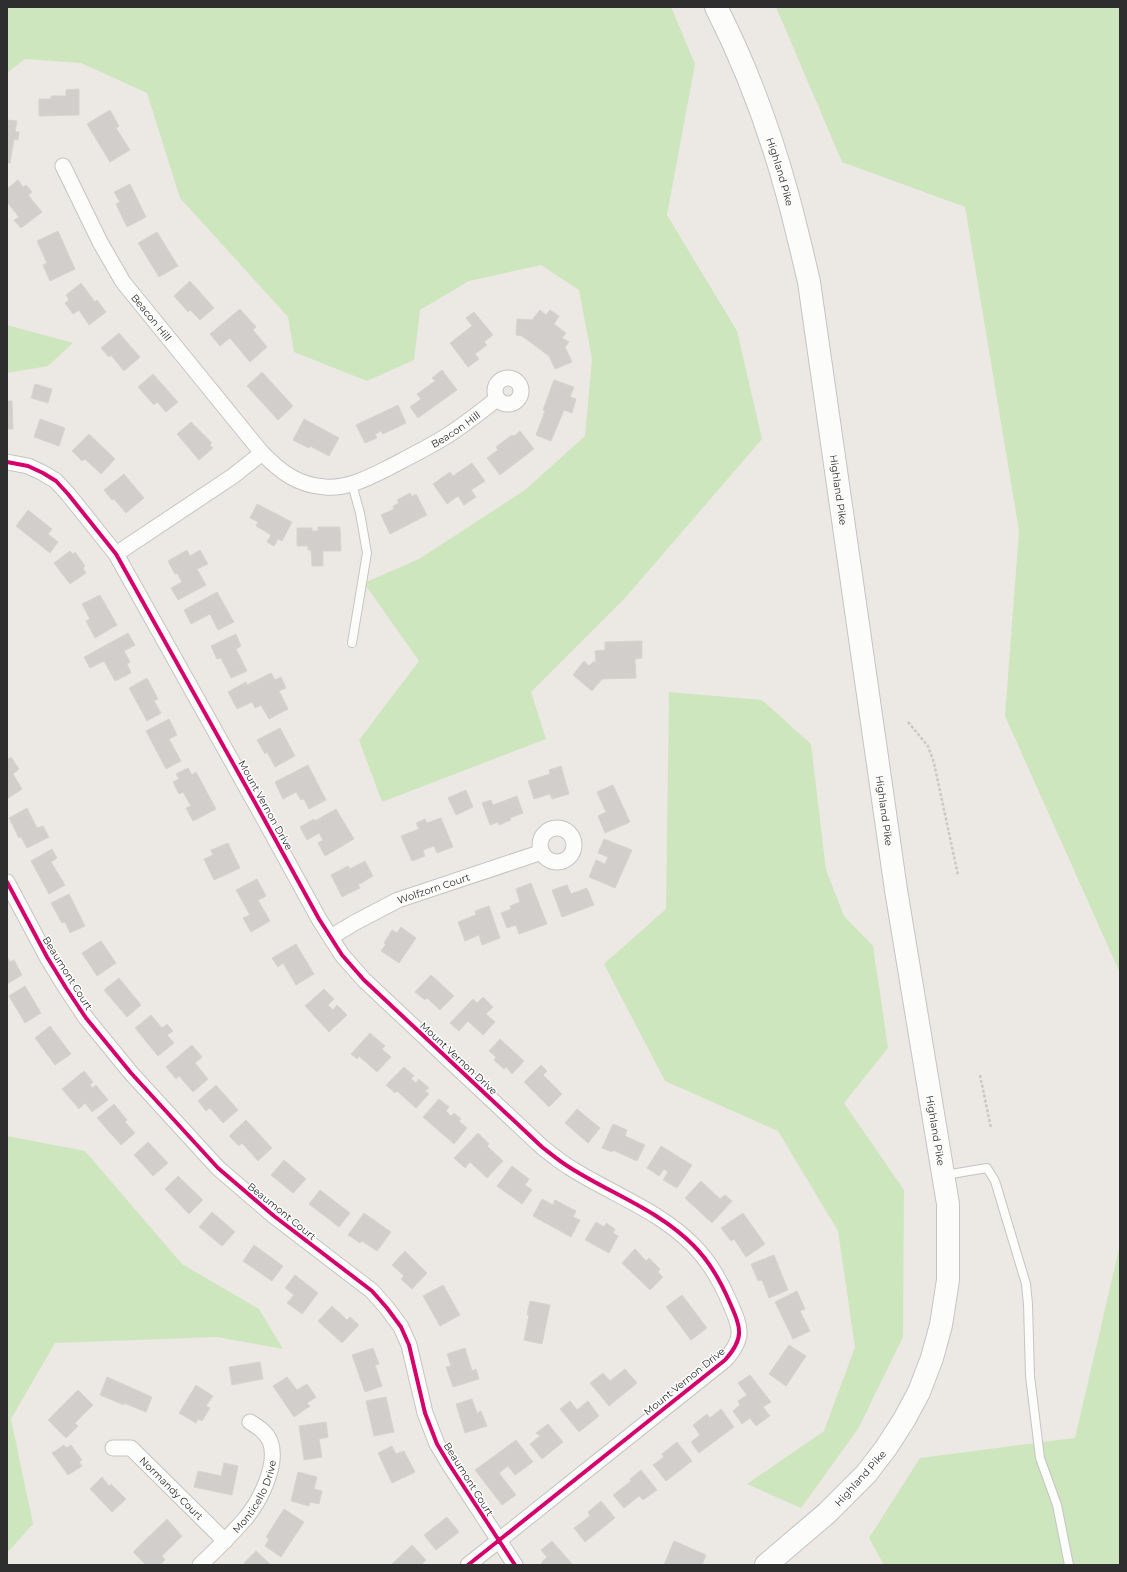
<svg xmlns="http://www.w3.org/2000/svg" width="1127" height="1572" font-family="Montserrat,sans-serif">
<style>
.green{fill:#cee6be}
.building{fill:#d1cecb;stroke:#d7d4d0}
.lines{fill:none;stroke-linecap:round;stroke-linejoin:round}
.service-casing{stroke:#c5c4c5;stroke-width:10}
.minor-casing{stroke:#c5c4c5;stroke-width:17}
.secondary-casing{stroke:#c5c4c5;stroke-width:24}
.path{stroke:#c9c9c8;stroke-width:2.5;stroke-dasharray:3 2;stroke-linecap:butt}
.service{stroke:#fcfcfb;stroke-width:8}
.minor{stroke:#fcfcfb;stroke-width:15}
.secondary{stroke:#fcfcfb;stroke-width:22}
.cycleway-casing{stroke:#fff;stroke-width:6}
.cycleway{stroke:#d6006c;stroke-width:4}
.labels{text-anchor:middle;stroke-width:3;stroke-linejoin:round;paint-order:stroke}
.street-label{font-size:10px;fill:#2e2e2e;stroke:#fff}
</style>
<rect width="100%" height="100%" fill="#ece8e4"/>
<path class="green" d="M7 7H671L695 64 667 215 737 331 762 439 626 597 531 692 546 739 382 802 359 740 419 661 364 583 419 559 525 490 585 436 592 359 579 290 541 265 469 281 420 310 414 360 367 381 294 352 288 317 180 198 147 93 81 63 25 59 7 73Z
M776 7H1120V973L1005 716 1019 531 965 207 842 162Z
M7 325 73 343 48 366 7 373Z
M669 692 762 700 811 744 826 870 844 916 873 946 888 1048 844 1103 904 1190 903 1337 858 1429 801 1508 747 1484 824 1431 855 1347 838 1231 778 1131 665 1081 604 964 666 909Z
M7 1136 85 1151 182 1264 259 1309 283 1349 217 1337 55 1343 11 1419 33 1524 7 1553Z
M1120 1245V1565H884L869 1538 920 1458 1075 1438Z"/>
<path class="building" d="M79 89V115L39 116V99H51V96H66V90Z
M110 110 119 126 116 128 130 150 110 162 87 124Z
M7 120 17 121 15 132H19L18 140 14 139 10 163H7Z
M18 180 23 187 26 185 32 192 28 195 42 212 21 228 14 220 19 217 7 202V189Z
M130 184 146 217 127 227 116 204 120 202 114 192Z
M58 231 75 269 50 281 43 265 47 263 37 241Z
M157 232 178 266 159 277 138 243Z
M190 281 214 308 200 320 190 310 188 312 174 296Z
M81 283 95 302 97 300 106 312 89 325 79 310 73 314 65 303 69 300 66 295Z
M240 309 256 327 253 330 267 347 250 362 230 338 220 346 210 334Z
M540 310 546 315 550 310 559 316 554 324 566 333 562 338 569 342 565 347 572 362 555 369 549 356 522 336 516 335 517 319 532 320Z
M474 312 493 335 484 342 487 345 475 354 479 359 468 367 450 343 472 326 466 318Z
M119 333 140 357 124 371 111 355 109 357 101 348Z
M442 370 457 390 418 418 410 407 421 399 417 394 435 381 432 378Z
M262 372 293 406 278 420 247 386Z
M153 374 178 402 166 412 157 402 154 405 138 387Z
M554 380 574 387 570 397 576 399 572 413 564 410 551 441 536 435 545 411 543 410Z
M35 384 52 389 48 403 31 398Z
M7 401H12L13 429H7Z
M398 405 406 423 383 434 381 431 375 434 377 438 365 443 356 425Z
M40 419 65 428 59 446 34 437Z
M304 419 339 438 329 456 310 446 309 448 293 440Z
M191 422 212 443 210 445 213 448 199 460 177 434Z
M520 431 534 449 500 475 487 458 498 450 496 447 512 435 514 436Z
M89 434 115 459 101 474 85 459 82 461 72 451Z
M472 463 485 481 471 490 476 497 464 505 458 496 447 504 433 484 450 472 453 476Z
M124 474 144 498 126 513 114 499 112 500 104 490Z
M410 493 412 497 416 494 427 515 390 534 381 515 394 509 393 506 399 503 397 500Z
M257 504 292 522 282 541 278 539 274 546 267 542 271 535 256 526 258 522 250 518Z
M28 510 52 529 48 534 58 542 50 553 16 526Z
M318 527H340L341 551H323V566H312L311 550H308V546H297V528H312V531H318Z
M187 550 190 556 200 550 208 564 197 569 206 585 178 600 171 588 182 582 177 573 175 574 168 561Z
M70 551 73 554 75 552 85 566 83 568 86 573 70 584 54 563Z
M217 592 234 622 218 630 210 614 191 624 184 610Z
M100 595 117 625 95 638 86 621 90 619 82 604Z
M128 633 135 645 124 651 130 662 127 664 131 673 115 681 104 661 90 668 84 657Z
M236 634 241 646 236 649 247 671 231 678 221 658 217 659 211 646Z
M642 641V658L635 659 636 678 602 679 592 691 573 675 584 661 589 666 593 662H596L595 651 605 650V642Z
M271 673 275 680 281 677 286 688 279 691 288 709 269 719 261 705 255 708 252 702 237 709 228 692 246 682 247 685Z
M147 678 158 699 154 701 161 713 147 721 129 688Z
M169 719 177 735 169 739 181 761 166 769 146 731Z
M280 728 295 756 275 767 267 752 265 754 257 740Z
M11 757 19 769 13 774 22 789 7 799V760Z
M308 765 326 800 309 809 304 799 301 800 296 792 283 799 275 782Z
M561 766 569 794 552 799 550 794 534 799 528 781 550 774 549 770Z
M188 768 192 775 196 772 216 809 193 821 186 808 191 806 183 792 179 794 173 782 179 779 176 774Z
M613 785 630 822 605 833 598 816 606 812 597 792Z
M466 790 473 807 456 815 448 798Z
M517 796 523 813 510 818 511 820 499 825 498 822 490 825 482 803 491 800 493 805Z
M27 808 37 828 43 826 49 837 27 848 21 837 19 838 9 818Z
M336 809 354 839 325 856 318 843 323 840 319 833 307 840 300 827 314 819 315 821Z
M441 818 453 847 437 853 434 846 423 850 425 856 412 861 401 836 419 829 416 823 425 819 427 823Z
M604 839 632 850 615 888 589 877 596 860 605 864 608 857 598 853Z
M228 843 240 868 214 880 204 859 213 855 211 850Z
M52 849 57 858 51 862 65 885 49 894 31 861Z
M365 861 373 876 358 885 360 888 342 897 331 875 348 866 350 869Z
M257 879 266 896 258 900 270 921 251 932 243 918 250 915 236 890Z
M531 883 547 924 519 934 516 925 507 928 501 913 511 909 510 906 520 902 516 889Z
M567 885 571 894 587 888 594 905 562 917 552 890Z
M69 894 85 926 70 933 65 922 62 923 51 903Z
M489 906 500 938 482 945 479 935 465 941 458 922 476 915 475 911Z
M401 927 416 938 399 963 381 951 386 944 384 943 392 930 397 933Z
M101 941 116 963 97 976 82 953Z
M296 944 314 974 296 985 283 963 278 967 272 958Z
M7 957 10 962 14 960 22 975 7 984Z
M431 975 454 996 440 1010 427 998 425 1000 415 992Z
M119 978 141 1005 127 1017 104 990Z
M25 986 41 1013 25 1023 9 996Z
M324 989 334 999 328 1005 333 1010 337 1005 347 1015 329 1032 305 1006Z
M483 997 493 1007 486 1014 495 1022 483 1035 468 1021 459 1031 450 1023 473 999 477 1003Z
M151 1015 162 1028 167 1024 173 1031 167 1035 174 1043 158 1056 135 1028Z
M50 1026 71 1054 55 1065 35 1038Z
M370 1033 385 1046 382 1049 391 1057 377 1072 359 1056 357 1059 351 1054Z
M500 1039 524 1061 512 1074 506 1067 504 1069 494 1060 496 1057 489 1051Z
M192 1045 202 1057 195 1063 208 1079 193 1092 179 1076 176 1079 166 1067Z
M541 1065 547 1071 543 1075 562 1094 549 1107 524 1082Z
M404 1067 414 1076 411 1079 416 1083 419 1079 429 1088 425 1091 429 1094 416 1108 397 1091 395 1093 386 1085Z
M84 1071 93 1082 90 1085 92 1088 96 1085 108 1100 92 1112 85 1103 79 1109 62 1089Z
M216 1085 238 1110 223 1123 210 1108 206 1111 198 1101Z
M439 1099 449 1107 446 1111 451 1116 454 1113 461 1119 459 1121 467 1128 454 1144 423 1117Z
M114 1104 127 1120 125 1122 135 1133 121 1145 97 1118Z
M577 1109 600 1128 588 1143 565 1123Z
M246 1120 272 1148 258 1161 242 1143 239 1146 229 1136Z
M613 1124 627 1130 625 1136 645 1145 637 1161 613 1150 612 1152 602 1148Z
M478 1133 489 1144 487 1146 503 1161 487 1178 470 1162 465 1168 454 1158Z
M148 1142 168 1163 153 1176 134 1155Z
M661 1146 692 1165 677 1188 663 1180 668 1172 664 1169 659 1176 647 1168Z
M284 1160 306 1179 293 1193 271 1175Z
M512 1166 529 1179 525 1185 532 1190 522 1204 497 1186Z
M178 1176 203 1200 189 1214 165 1189Z
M701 1181 720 1199 725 1195 732 1201 712 1223 685 1198Z
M320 1190 350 1213 339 1227 309 1204Z
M542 1199 553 1205 555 1200 576 1211 573 1217 580 1220 571 1237 533 1216Z
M212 1212 235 1232 222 1246 199 1227Z
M364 1213 391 1232 377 1251 362 1241 360 1243 348 1235Z
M743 1213 765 1244 746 1257 734 1239 731 1241 721 1228Z
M596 1222 604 1227 606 1223 615 1229 613 1233 618 1236 609 1253 585 1240Z
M254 1245 283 1266 272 1281 243 1261Z
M635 1249 646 1261 649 1258 660 1269 658 1272 663 1277 650 1290 622 1263Z
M405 1251 427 1273 412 1289 401 1279 404 1276 392 1265Z
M774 1255 788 1290 769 1298 762 1280 758 1281 751 1264Z
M295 1275 318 1293 302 1314 287 1303 294 1295 285 1288Z
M443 1285 460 1315 440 1326 423 1296Z
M797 1291 805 1309 800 1311 810 1331 793 1339 775 1302Z
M682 1295 707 1328 691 1340 666 1307Z
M530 1301 550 1305 542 1344 524 1340 529 1315H527Z
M332 1306 347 1320 350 1317 359 1325 342 1343 318 1321Z
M789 1345 806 1356 786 1386 769 1374Z
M373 1348 379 1364 375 1365 382 1386 365 1392 352 1355Z
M465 1348 472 1371 476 1369 479 1379 453 1387 446 1367 451 1366 447 1354Z
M260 1362 263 1379 232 1385 229 1367Z
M625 1369 637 1383 609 1406 590 1383 603 1373 610 1381Z
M750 1375 771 1402 763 1407 770 1416 756 1426 750 1418 742 1424 733 1411 740 1405 738 1401 747 1395 738 1383Z
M107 1377 152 1397 146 1412 124 1403V1405L100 1395Z
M287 1377 297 1390 307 1384 316 1397 307 1403 310 1406 294 1417 273 1386Z
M196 1385 213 1396 206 1406 210 1408 202 1421 198 1419 196 1423 179 1413Z
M78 1390 93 1405 75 1423 78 1426 66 1438 48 1420Z
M386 1397 394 1432 374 1436 366 1401Z
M472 1399 477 1413 481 1411 487 1426 465 1433 456 1404Z
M570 1401 577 1410 588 1401 599 1416 579 1432 560 1409Z
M721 1409 734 1427 699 1453 691 1442 700 1435 693 1425 707 1414 710 1418Z
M326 1422 328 1437 319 1439 322 1457 304 1460 299 1426Z
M548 1424 563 1442 542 1459 530 1444 540 1436 536 1433Z
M516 1440 533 1462 515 1475 508 1466 499 1473 516 1495 502 1505 475 1470Z
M677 1442 692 1461 666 1481 653 1465 664 1457 662 1454Z
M64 1445 66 1448 71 1445 82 1460 79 1462 82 1466 68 1475 52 1453Z
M392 1446 396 1454 404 1451 415 1472 392 1483 378 1453Z
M224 1463 238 1466 232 1495 194 1487 198 1471 221 1476Z
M641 1470 657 1490 643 1500 639 1496 624 1508 613 1495 631 1481 630 1479Z
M298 1472 317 1477 314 1489 322 1491 319 1504 310 1502 309 1506 291 1501Z
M102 1477 109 1486 111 1484 126 1499 112 1512 90 1489Z
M601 1501 615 1518 585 1542 574 1528 590 1516 588 1512Z
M284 1509 304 1522 281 1557 265 1546 269 1539 266 1537Z
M447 1517 459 1532 436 1550 424 1535Z
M167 1519 182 1536 162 1556 165 1560 160 1565H146L133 1552Z
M552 1541 573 1565H543L541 1563 547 1557 541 1550Z
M674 1541 706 1555 702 1565H664Z
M412 1545 426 1560 421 1565H391Z
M256 1551 271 1565H247L244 1563Z"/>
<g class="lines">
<g class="service-casing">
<path id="service" d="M352 484 360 513 367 553 352 643
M945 1175 987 1168 995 1181 1026 1284 1028 1304 1030 1376 1040 1458 1057 1505 1069 1565"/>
</g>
<g class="minor-casing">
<g id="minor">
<path id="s1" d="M63 166 100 242 123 282 262 453C281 472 297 485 325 487 347 489 368 478 388 468 407 458 427 448 445 437 463 426 480 412 497 399"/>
<circle cx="508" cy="391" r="13"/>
<path d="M7 462 28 466 43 473 56 481 68 494 116 554 258 808 319 919 342 955 364 980 542 1147C551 1154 559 1161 569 1167 611 1194 659 1210 694 1246 710 1262 721 1282 730 1303 741 1328 745 1338 725 1360L468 1565"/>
<path d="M116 554 233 476 262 453"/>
<circle cx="557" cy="845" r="17"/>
<path d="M7 882 47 957 66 988 86 1018 131 1073 218 1168 274 1216 372 1291 387 1308 401 1327 409 1345 425 1413 437 1444 449 1464 515 1565"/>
<path id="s2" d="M331 937 354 923 398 900 542 852"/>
<path id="s3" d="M113 1448H131L225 1541"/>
<path id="s4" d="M200 1565C216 1550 231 1535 245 1519 260 1501 279 1464 270 1441 266 1432 258 1427 250 1422"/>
</g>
</g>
<g class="secondary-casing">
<g id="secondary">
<path id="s5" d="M716 7C745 64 770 131 787 193 795 222 802 252 809 282L896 890 948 1204V1280L941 1325 932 1358 919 1392 904 1420 886 1448 866 1474 827 1513 766 1565"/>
</g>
</g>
<path class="path" d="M908 722 928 746 934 763 958 875
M980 1075 991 1128"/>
<use href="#service" class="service"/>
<use href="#minor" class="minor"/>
<use href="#secondary" class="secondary"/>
<g class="cycleway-casing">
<path id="cycleway" d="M7 462 28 466 43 473 56 481 68 494 116 554 258 808 319 919 342 955 364 980 542 1147C551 1154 559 1161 569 1167 611 1194 659 1210 694 1246 710 1262 721 1282 730 1303 741 1328 745 1338 725 1360L468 1565
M7 882 47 957 66 988 86 1018 131 1073 218 1168 274 1216 372 1291 387 1308 401 1327 409 1345 425 1413 437 1444 449 1464 515 1565"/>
</g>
<use href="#cycleway" class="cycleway"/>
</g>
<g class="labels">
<g class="street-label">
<text dy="4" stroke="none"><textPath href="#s5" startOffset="177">Highland Pike</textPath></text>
<text dy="4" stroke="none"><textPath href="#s1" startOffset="176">Beacon Hill</textPath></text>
<text dy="4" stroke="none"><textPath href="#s1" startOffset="569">Beacon Hill</textPath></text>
<text dy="4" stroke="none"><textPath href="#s5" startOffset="501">Highland Pike</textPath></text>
<text transform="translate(266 805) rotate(61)" y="4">Mount Vernon Drive</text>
<text dy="4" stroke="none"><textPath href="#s5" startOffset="825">Highland Pike</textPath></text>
<text dy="4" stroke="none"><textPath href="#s2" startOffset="114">Wolfzorn Court</textPath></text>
<text transform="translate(68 973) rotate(58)" y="4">Beaumont Court</text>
<text transform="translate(459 1058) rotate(43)" y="4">Mount Vernon Drive</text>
<text dy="4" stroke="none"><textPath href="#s5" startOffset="1149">Highland Pike</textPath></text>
<text transform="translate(282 1211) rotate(39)" y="4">Beaumont Court</text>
<text transform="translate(684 1381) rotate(-39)" y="4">Mount Vernon Drive</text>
<text transform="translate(860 1478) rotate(-48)" y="4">Highland Pike</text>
<text transform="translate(469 1479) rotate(58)" y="4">Beaumont Court</text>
<text dy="4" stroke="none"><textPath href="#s3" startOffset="75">Normandy Court</textPath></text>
<text dy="4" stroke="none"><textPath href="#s4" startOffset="89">Monticello Drive</textPath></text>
</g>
</g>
<rect width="1127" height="1572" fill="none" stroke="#2e2e2e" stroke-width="16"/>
</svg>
